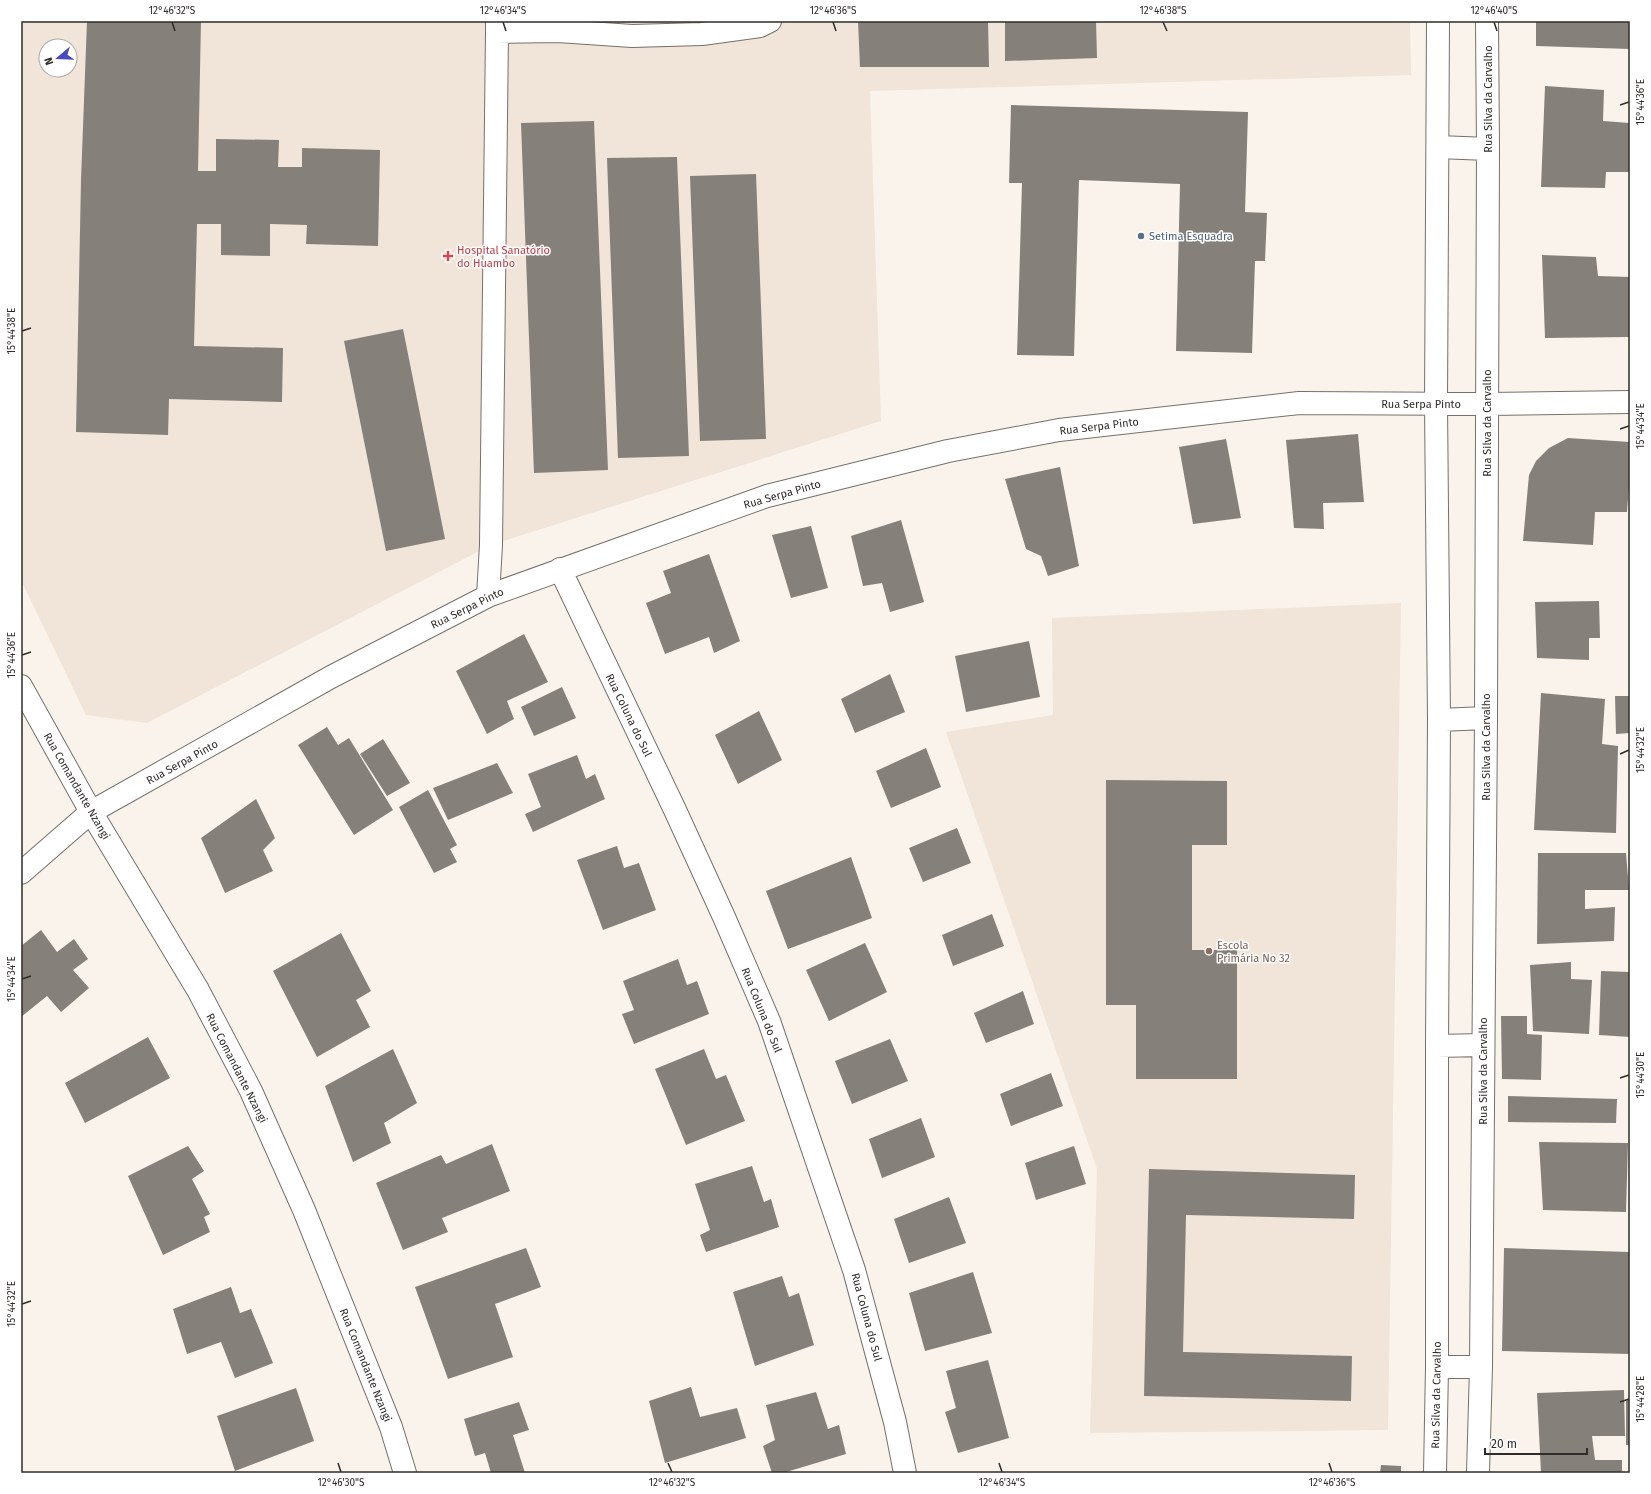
<svg xmlns="http://www.w3.org/2000/svg" width="1651" height="1494" font-family="'Fira Sans',sans-serif">
<style>
.built{fill:#f1e4d8;fill-rule:evenodd}
.building{fill:#86807a}
.lines{fill:none;stroke-linecap:round;stroke-linejoin:round}
.minor-casing{stroke:#76706a;stroke-width:24}
.minor{stroke:#fff;stroke-width:22}
.ticks{fill:none;stroke:#2f2c29;stroke-width:1.5}
.service-dot{fill:#5c6f8a;stroke:#fff;stroke-width:1.5}
.health-dot{fill:#e0444e;stroke:#fff;stroke-width:1.5}
.education-dot{fill:#8d6e63;stroke:#fff;stroke-width:1.5}
.labels{text-anchor:middle;stroke-width:3;stroke-linejoin:round;paint-order:stroke}
.street-label{font-size:11px;fill:#2f2c29;stroke:#fff}
.service-label{font-size:11px;fill:#4e5e75;stroke:#fff;text-anchor:start}
.health-label{font-size:11px;fill:#be3a42;stroke:#fff;text-anchor:start}
.education-label{font-size:11px;fill:#785e54;stroke:#fff;text-anchor:start}
.neatline{fill:none;stroke:#2f2c29;stroke-width:1.5}
.ticks-label{font-size:10px;text-anchor:middle;fill:#2f2c29}
</style>
<rect width="100%" height="100%" fill="#faf3ec"/>
<path class="built" d="M21 21H1410L1411 75 870 91 881 421 491 545 147 723 86 715 21 580ZM46 46H70V70H46Z
M1401 603 1388 1430 1090 1433 1097 1169 946 732 1053 715 1052 618Z"/>
<path class="building" d="M87 21H201L198 171H216V139L279 140 278 167H302V148L380 150 378 246 306 244 307 225 270 224V256L221 255V224H197L194 346 283 348 282 402 169 399 168 435 76 432 81 180Z
M858 21H988L989 67H860Z
M1005 21H1096L1097 58 1005 61Z
M1536 21H1630V49L1536 46Z
M1545 86 1604 90 1603 121 1630 123V172H1606L1605 188 1541 187Z
M1011 105 1248 112 1245 212 1267 213 1265 261H1255L1252 353 1176 351 1180 184 1079 180 1074 356 1017 355 1022 183H1009Z
M594 121 608 470 534 473 521 123Z
M677 157 689 456 618 458 607 158Z
M756 174 766 439 700 441 690 176Z
M1542 255 1596 257 1598 276 1630 277V337L1545 338Z
M403 329 445 539 386 551 344 341Z
M1358 434 1364 502 1323 503 1324 529 1294 528 1286 440Z
M1568 438 1630 442V472L1627 512H1595L1593 545 1523 541 1529 475 1536 461 1549 448Z
M1226 439 1241 518 1193 524 1179 447Z
M1060 467 1079 566 1048 576 1041 556 1026 549 1005 479Z
M901 520 924 602 890 612 882 583 863 586 851 536Z
M811 526 828 588 791 598 772 535Z
M709 554 740 641 714 653 709 637 665 654 646 603 671 593 663 571Z
M1599 601 1600 638H1589V660L1537 658 1535 602Z
M524 634 548 682 507 701 514 719 487 734 456 671Z
M1029 641 1040 697 966 712 955 656Z
M890 674 905 712 855 733 841 699Z
M562 687 576 718 534 736 521 707Z
M1541 693 1605 699 1602 744 1618 746 1616 833 1534 830Z
M1615 696H1630V733L1616 734Z
M759 711 782 760 738 784 715 735Z
M327 727 338 745 349 738 393 810 354 835 298 745Z
M383 739 410 783 387 796 360 754Z
M926 748 941 787 891 808 876 771Z
M577 755 586 779 595 774 605 799 533 832 525 814 541 807 528 774Z
M497 763 513 793 448 820 433 788Z
M1106 780 1227 781V845H1192V950H1237V1079H1136V1005H1106Z
M428 790 457 845 450 849 457 862 434 873 399 807Z
M256 799 275 838 263 850 273 871 225 893 201 838Z
M957 828 971 863 923 882 909 848Z
M617 846 624 868 639 863 656 910 603 930 577 860Z
M1538 853H1626L1629 890H1585V909L1615 907 1614 941 1537 944Z
M851 857 872 918 788 949 766 891Z
M992 914 1004 946 953 966 942 935Z
M41 930 57 952 74 939 88 959 73 970 89 988 61 1012 47 996 21 1017V946Z
M341 933 371 991 356 1000 370 1027 317 1057 273 971Z
M865 943 887 992 829 1021 806 970Z
M678 959 687 985 697 981 709 1014 634 1044 622 1014 634 1010 623 981Z
M1571 962V979L1592 980 1589 1034 1533 1031 1530 965Z
M1601 971 1630 972V1037L1599 1035Z
M1023 991 1034 1024 986 1043 974 1013Z
M1501 1016H1527V1034L1542 1035 1541 1080 1502 1079Z
M148 1037 170 1078 85 1123 65 1083Z
M890 1039 908 1081 852 1104 835 1061Z
M393 1049 417 1103 384 1123 391 1143 353 1162 325 1086Z
M704 1049 716 1079 726 1075 745 1121 686 1145 655 1069Z
M1051 1073 1063 1106 1011 1126 1000 1094Z
M1508 1096 1617 1099 1616 1123 1508 1122Z
M921 1118 935 1157 882 1178 869 1139Z
M1539 1142 1628 1143 1626 1212 1543 1210Z
M492 1144 510 1191 442 1218 448 1232 403 1250 376 1183 441 1155 446 1164Z
M188 1146 204 1171 192 1179 210 1214 204 1217 210 1232 163 1255 128 1176Z
M1074 1146 1086 1184 1036 1200 1025 1163Z
M752 1166 764 1202 771 1199 779 1227 706 1252 700 1235 710 1230 695 1184Z
M1149 1169 1355 1175 1354 1219 1186 1215 1183 1352 1352 1356 1351 1401 1144 1396Z
M949 1197 966 1243 909 1263 894 1219Z
M526 1248 541 1287 495 1304 513 1357 448 1379 415 1287Z
M1504 1248 1630 1252V1354L1502 1351Z
M973 1272 992 1333 925 1351 909 1293Z
M782 1276 789 1297 799 1293 814 1345 755 1366 733 1292Z
M231 1287 240 1313 251 1309 273 1363 235 1378 221 1342 187 1354 173 1309Z
M988 1360 1009 1438 958 1453 945 1412 956 1408 946 1371Z
M691 1387 700 1417 737 1408 746 1438 665 1463 649 1401Z
M296 1388 314 1441 235 1471 217 1416Z
M1624 1390 1625 1436H1592L1595 1460H1622V1473H1541L1537 1393Z
M816 1392 828 1429 839 1425 846 1454 783 1473H772L763 1446 775 1440 766 1405Z
M1626 1400H1630V1445H1626Z
M519 1402 529 1430 513 1435 525 1473H491L485 1453 475 1456 464 1419Z
M1381 1465 1401 1466V1473H1380Z"/>
<g class="lines">
<g class="minor-casing">
<path id="minor" d="M497 21V32L558 31 632 36 702 34 760 26 770 21
M1438 147 1488 149
M560 569 675 810 724 917 769 1021 854 1270 895 1422 905 1473
M488 596 491 545 497 32
M21 686 91 812 198 990 251 1091 304 1210 391 1427 405 1473
M1439 720 1486 718
M21 873 91 812 331 677 488 596 767 496 948 451 1059 430 1299 403 1487 404 1630 402
M1437 1046 1483 1045
M1437 1367H1481
M1435 1473 1437 1367V1046L1439 720 1436 404 1438 21
M1478 1473 1481 1367 1486 718 1488 149 1487 21"/>
</g>
<use href="#minor" class="minor"/>
</g>
<path class="ticks" d="M172 22 175 31M503 22 506 31M833 22 836 31M1163 22 1167 31M1494 22 1497 31M1620 105 1629 102M22 331 31 328M1620 429 1629 426M22 655 31 652M1620 754 1629 750M22 979 31 976M1620 1078 1629 1075M22 1304 31 1301M1620 1402 1629 1399M338 1463 341 1472M668 1463 672 1472M999 1463 1002 1472M1329 1463 1332 1472"/>
<circle class="service-dot" cx="1141" cy="236" r="4"/>
<path class="health-dot" d="M446 250h4v4h4v4h-4v4h-4v-4h-4v-4h4z"/>
<circle class="education-dot" cx="1209" cy="951" r="4"/>
<g class="labels">
<g class="street-label">
<text transform="translate(1488 99) rotate(-90)" y="4">Rua Silva da Carvalho</text>
<text x="1421" y="408">Rua Serpa Pinto</text>
<text transform="translate(1487 423) rotate(-90)" y="4">Rua Silva da Carvalho</text>
<text transform="translate(1099 426) rotate(-7)" y="4">Rua Serpa Pinto</text>
<text transform="translate(782 494) rotate(-16)" y="4">Rua Serpa Pinto</text>
<text transform="translate(467 608) rotate(-26)" y="4">Rua Serpa Pinto</text>
<text transform="translate(629 715) rotate(64)" y="4">Rua Coluna do Sul</text>
<text transform="translate(1486 747) rotate(-90)" y="4">Rua Silva da Carvalho</text>
<text transform="translate(182 762) rotate(-29)" y="4">Rua Serpa Pinto</text>
<text transform="translate(77 786) rotate(60)" y="4">Rua Comandante Nzangi</text>
<text transform="translate(762 1010) rotate(68)" y="4">Rua Coluna do Sul</text>
<text transform="translate(237 1068) rotate(63)" y="4">Rua Comandante Nzangi</text>
<text transform="translate(1483 1071) rotate(-90)" y="4">Rua Silva da Carvalho</text>
<text transform="translate(867 1317) rotate(75)" y="4">Rua Coluna do Sul</text>
<text transform="translate(366 1365) rotate(68)" y="4">Rua Comandante Nzangi</text>
<text transform="translate(1436 1395) rotate(-89)" y="4">Rua Silva da Carvalho</text>
</g>
<g class="service-label">
<text x="1149" y="240">Setima Esquadra</text>
</g>
<g class="health-label">
<text x="457" y="254">Hospital Sanatório<tspan x="457" dy="13">do Huambo</tspan></text>
</g>
<g class="education-label">
<text x="1217" y="949">Escola<tspan x="1217" dy="13">Primária No 32</tspan></text>
</g>
</g>
<rect width="1651" height="1494" fill="none" stroke="#ffffff" stroke-width="44"/>
<g transform="translate(58 58) rotate(251)"><circle r="19" fill="#ffffff" stroke="#acaba9"/>
<path d="M0-3L7 15L0 10L-7 15Z" fill="#484ac0"/>
<text y="-6" font-size="11" font-weight="bold" text-anchor="middle" fill="#2f2c29">N</text>
</g>
<path d="M1485 1448v6h102v-6" fill="none" stroke="#2f2c29" stroke-width="2"/>
<text x="1491" y="1448" font-size="12" fill="#2f2c29" stroke="#ffffff" stroke-width="3" paint-order="stroke">20 m</text>
<rect x="22" y="22" width="1607" height="1450" class="neatline"/>
<g class="ticks-label">
<text x="172" y="14">12°46'32"S</text>
<text x="503" y="14">12°46'34"S</text>
<text x="833" y="14">12°46'36"S</text>
<text x="1163" y="14">12°46'38"S</text>
<text x="1494" y="14">12°46'40"S</text>
<text transform="translate(1640 102) rotate(-90)" y="4">15°44'36"E</text>
<text transform="translate(11 331) rotate(-90)" y="4">15°44'38"E</text>
<text transform="translate(1640 426) rotate(-90)" y="4">15°44'34"E</text>
<text transform="translate(11 655) rotate(-90)" y="4">15°44'36"E</text>
<text transform="translate(1640 750) rotate(-90)" y="4">15°44'32"E</text>
<text transform="translate(11 979) rotate(-90)" y="4">15°44'34"E</text>
<text transform="translate(1640 1075) rotate(-90)" y="4">15°44'30"E</text>
<text transform="translate(11 1304) rotate(-90)" y="4">15°44'32"E</text>
<text transform="translate(1640 1399) rotate(-90)" y="4">15°44'28"E</text>
<text x="341" y="1486">12°46'30"S</text>
<text x="672" y="1486">12°46'32"S</text>
<text x="1002" y="1486">12°46'34"S</text>
<text x="1332" y="1486">12°46'36"S</text>
</g>
</svg>
